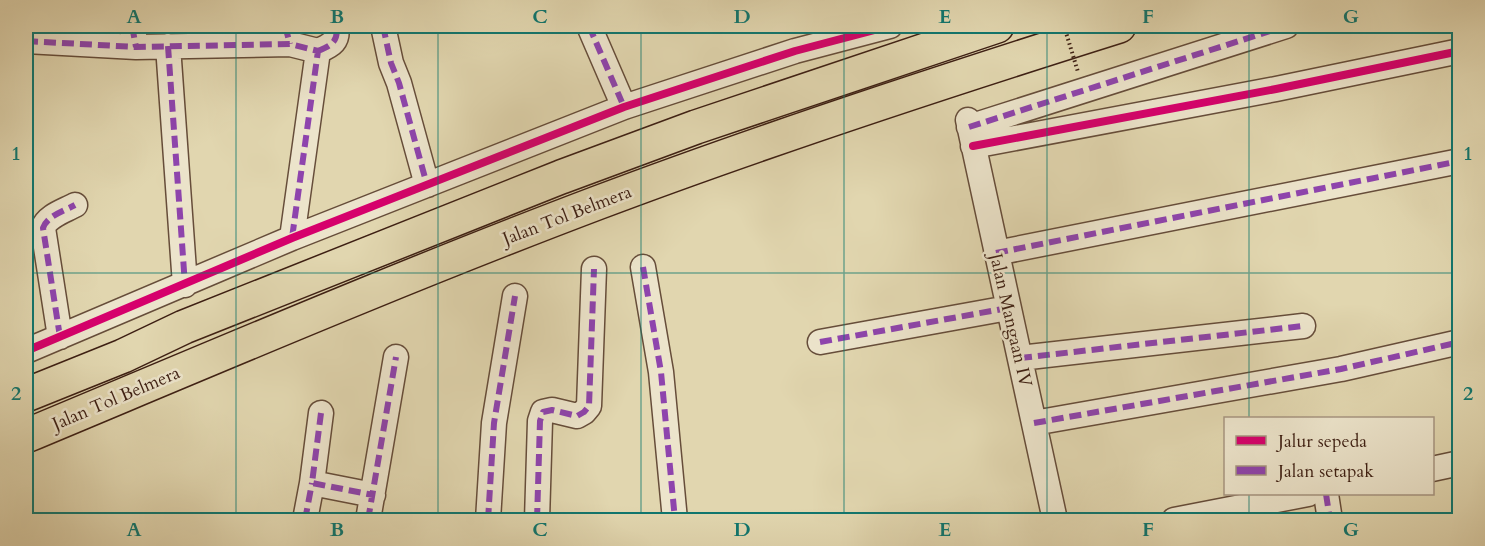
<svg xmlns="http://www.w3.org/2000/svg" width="1485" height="546" font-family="Cardo,serif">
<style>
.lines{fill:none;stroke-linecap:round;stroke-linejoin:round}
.minor-casing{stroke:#664d3a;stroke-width:27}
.motorway-casing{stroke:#3d1f13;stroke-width:36}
.minor{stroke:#ece4cb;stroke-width:24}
.motorway{stroke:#e1d6af;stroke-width:33}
.path-bridge{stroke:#3d1f13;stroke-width:4;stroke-dasharray:1.5 3;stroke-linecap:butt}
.quiet{stroke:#8e44ad;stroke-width:6;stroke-dasharray:12 6;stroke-linecap:butt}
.cycleway-casing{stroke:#ece4cb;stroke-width:11}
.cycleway{stroke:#d6006c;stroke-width:8}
.grid{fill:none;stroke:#0f766e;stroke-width:1.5;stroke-opacity:0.55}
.labels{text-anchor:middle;stroke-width:5;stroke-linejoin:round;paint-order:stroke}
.street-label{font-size:18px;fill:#3d1f13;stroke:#ece4cb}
.neatline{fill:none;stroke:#0f766e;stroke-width:2}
.grid-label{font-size:20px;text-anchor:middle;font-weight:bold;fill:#0f766e}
</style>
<rect width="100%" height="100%" fill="#e1d6af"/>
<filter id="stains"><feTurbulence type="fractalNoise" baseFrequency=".00333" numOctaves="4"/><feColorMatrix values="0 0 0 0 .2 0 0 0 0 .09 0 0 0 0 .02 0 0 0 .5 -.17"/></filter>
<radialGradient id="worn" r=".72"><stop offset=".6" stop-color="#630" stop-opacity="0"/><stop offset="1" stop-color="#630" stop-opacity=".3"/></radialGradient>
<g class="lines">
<g class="minor-casing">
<path id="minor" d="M132 26 136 47
M383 26 391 63 399 83 427 185
M589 26 624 107
M26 41 136 47 290 44 318 51 292 238
M168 46 185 285
M318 51C332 45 339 41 336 26
M968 120 1055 520
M969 127 1286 26
M973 146 1276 89 1460 51
M996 253 1460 161
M643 267 661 372 675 520
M60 337 43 228C47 216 64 211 75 205
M820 342 1008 308
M26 351 292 238 624 107 795 51 890 26
M1020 358 1303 326
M321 413 312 483 373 495
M1034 423 1341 369 1460 342
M1432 469 1460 463
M1326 494 1330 520
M305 520 312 483
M368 520 396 357
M488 520 494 423 515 296
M537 520 540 421 543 412 552 410 577 416 584 412 589 406 594 269
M1174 520 1308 494"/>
</g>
<g class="motorway-casing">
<path id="motorway" d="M26 395 123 356 184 327 561 177 696 127 997 26
M26 436C215 357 404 276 597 203 769 138 944 81 1119 26"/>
</g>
<use href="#minor" class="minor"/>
<use href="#motorway" class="motorway"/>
<path class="path-bridge" d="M1064 26 1078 72"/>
<path class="quiet" d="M132 26 136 47
M285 26 290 44
M383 26 391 63 399 83 427 185
M589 26 624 107
M26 41 136 47 290 44 318 51 292 238
M168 46 185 285
M318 51C332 45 339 41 336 26
M969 127 1286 26
M996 253 1460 161
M643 267 661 372 675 520
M60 337 43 228C47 216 64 211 75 205
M820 342 1008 308
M1020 358 1303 326
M321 413 312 483 373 495
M1034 423 1341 369 1460 342
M1326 494 1330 520
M305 520 312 483
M368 520 396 357
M488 520 494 423 515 296
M537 520 540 421 543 412 552 410 577 416 584 412 589 406 594 269"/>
<g class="cycleway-casing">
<path id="cycleway" d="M973 146 1276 89 1460 51
M26 351 292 238 624 107 795 51 890 26"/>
</g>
<use href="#cycleway" class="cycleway"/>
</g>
<path class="grid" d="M236 26V520M438 26V520M641 26V520M844 26V520M1047 26V520M1249 26V418M26 273H1460M1249 494V520"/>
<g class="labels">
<g class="street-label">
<text transform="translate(567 215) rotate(-21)" y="6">Jalan Tol Belmera</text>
<text transform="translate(1011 320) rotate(77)" y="6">Jalan Mangaan IV</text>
<text transform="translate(116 398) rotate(-23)" y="6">Jalan Tol Belmera</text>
</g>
</g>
<rect width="1485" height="546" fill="none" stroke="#e1d6af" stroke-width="66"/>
<rect x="1224" y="417" width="210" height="78" fill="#ece4cb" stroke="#a69581" stroke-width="1.5"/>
<rect x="1236" y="436" width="30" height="9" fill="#d6006c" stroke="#a69581" stroke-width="1.5"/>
<text x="1278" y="447" font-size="18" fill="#3d1f13">Jalur sepeda</text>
<rect x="1236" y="466" width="30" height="9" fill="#8e44ad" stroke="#a69581" stroke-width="1.5"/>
<text x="1278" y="477" font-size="18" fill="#3d1f13">Jalan setapak</text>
<rect x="33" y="33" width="1419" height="480" class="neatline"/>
<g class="grid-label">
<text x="134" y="23">A</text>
<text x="337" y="23">B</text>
<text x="540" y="23">C</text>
<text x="742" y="23">D</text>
<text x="945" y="23">E</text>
<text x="1148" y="23">F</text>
<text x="1351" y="23">G</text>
<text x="16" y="160">1</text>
<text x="1468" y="160">1</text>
<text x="16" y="400">2</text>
<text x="1468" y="400">2</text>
<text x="134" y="536">A</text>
<text x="337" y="536">B</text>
<text x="540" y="536">C</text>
<text x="742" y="536">D</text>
<text x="945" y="536">E</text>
<text x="1148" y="536">F</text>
<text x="1351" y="536">G</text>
</g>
<rect width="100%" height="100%" filter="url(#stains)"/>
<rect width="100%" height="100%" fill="url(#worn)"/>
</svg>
